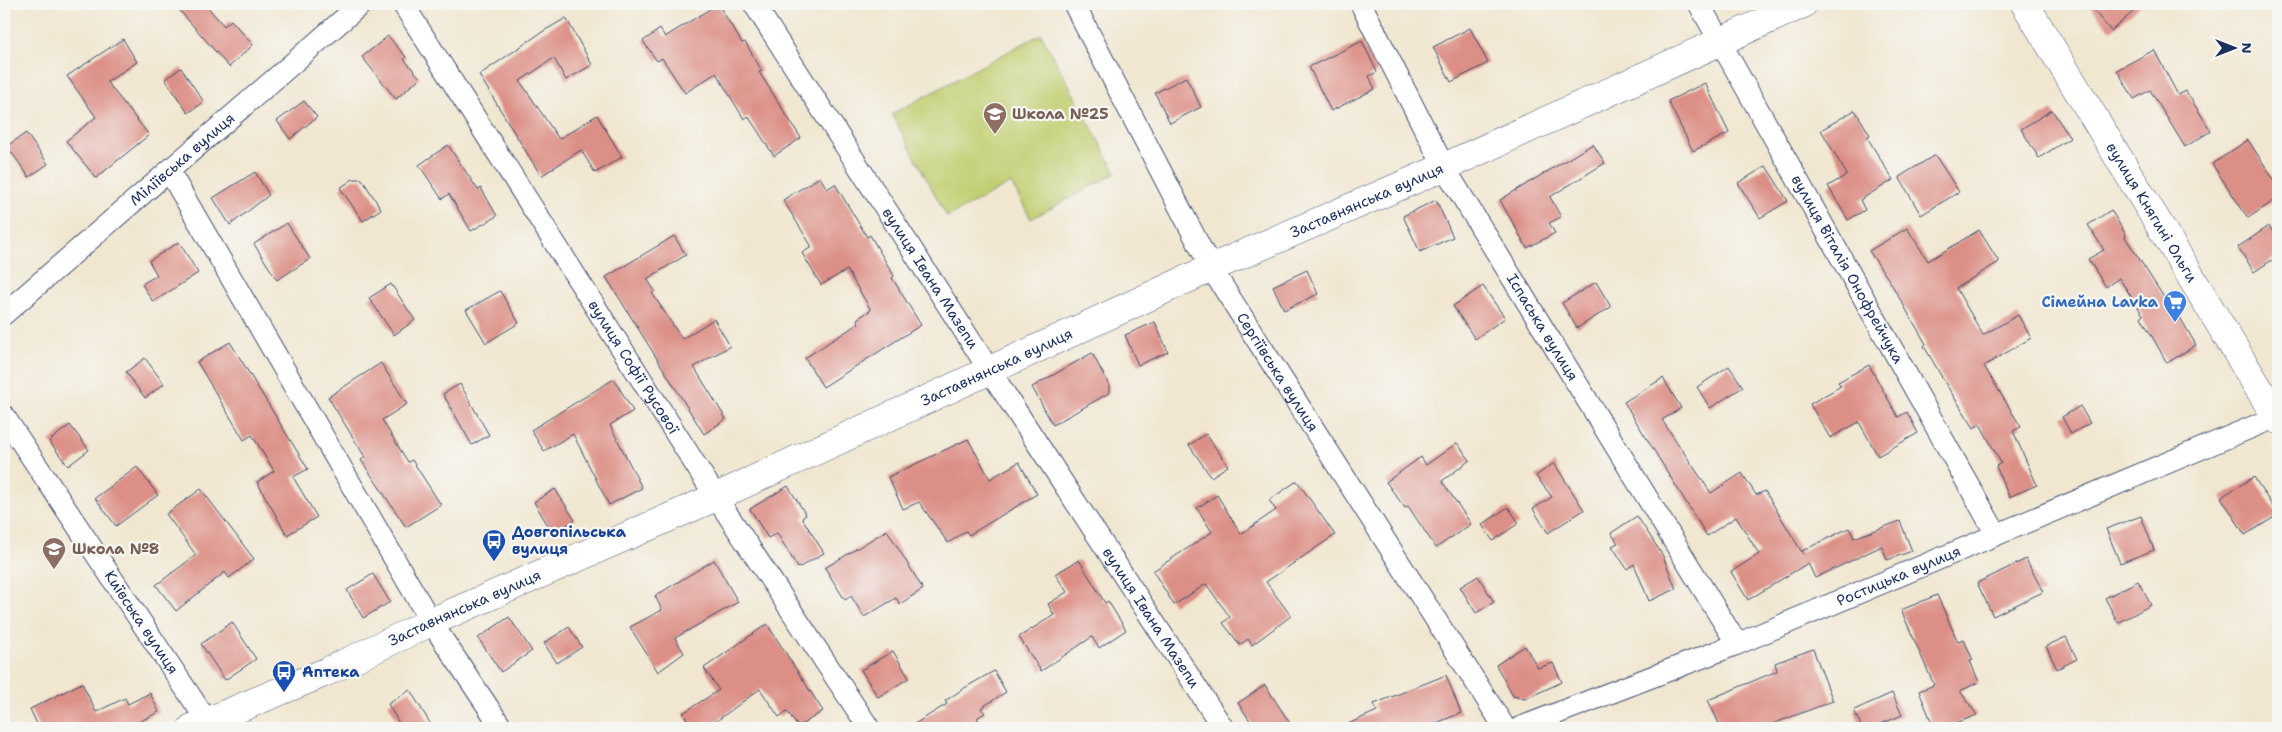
<svg xmlns="http://www.w3.org/2000/svg" width="2282" height="732" font-family="'Shantell Sans',sans-serif">
<style>
.green{fill:#c1ce70;stroke:#6e7e67}
.building{fill:#dc8f86}
.lines{fill:none;stroke-linecap:round;stroke-linejoin:round}
.street-casing{stroke:#3b4b6f;stroke-width:23}
.secondary-casing{stroke:#3b4b6f;stroke-width:29}
.street{stroke:#fff;stroke-width:21}
.secondary{stroke:#fff;stroke-width:28}
.labels{text-anchor:middle;stroke-width:4.5;stroke-linejoin:round;paint-order:stroke}
.education-label{font-size:15px;font-weight:bold;fill:#785e54;stroke:#f6f6f2;text-anchor:start}
.street-label{font-size:15px;fill:#1b2f5e;stroke:#f6f6f2}
.shop-label{font-size:15px;font-weight:bold;fill:#366cbe;stroke:#f6f6f2;text-anchor:end}
.transit-label{font-size:15px;font-weight:bold;fill:#164399;stroke:#f6f6f2;text-anchor:start}
</style>
<rect width="100%" height="100%" fill="#f6f6f2"/>
<filter id="ink" filterUnits="userSpaceOnUse"><feTurbulence type="fractalNoise" baseFrequency=".02" numOctaves="2"/><feDisplacementMap in="SourceGraphic" scale="10" xChannelSelector="R" yChannelSelector="G"/><feConvolveMatrix kernelMatrix="1 2 1 2 8 2 1 2 1" color-interpolation-filters="sRGB"/></filter>
<filter id="wash" filterUnits="userSpaceOnUse"><feTurbulence type="fractalNoise" baseFrequency=".0096" numOctaves="4" result="noise"/><feDisplacementMap in="SourceGraphic" scale="20" xChannelSelector="R" yChannelSelector="G"/><feGaussianBlur stdDeviation="1.12" result="paint"/><feColorMatrix in="noise" values="0 0 0 0 0 0 0 0 0 0 0 0 0 0 0 0 0 1.4 0 .05"/><feComposite in="paint" operator="in"/></filter>
<g filter="url(#wash)">
<rect width="100%" height="100%" fill="#f1e7d1"/>
<path class="green" d="M1041 34 1116 173 1031 219 1011 183 947 217 892 114Z"/>
<g id="blocks">
<path class="building" d="M174 4H205L224 26 231 20 253 45 229 67Z
M718 4 742 43 745 42 762 71 759 72 801 138 774 156 748 116 744 119 716 73 685 93 662 58 657 61 643 41 660 29 665 37Z
M2088 4H2142L2111 31Z
M566 18 592 65 566 80 554 58 520 81 559 139 597 115 622 157 595 173 581 150 541 176 479 75 542 32Z
M1470 28 1488 63 1451 82 1433 47Z
M388 36 406 57 404 59 420 78 396 99 362 57Z
M123 39 137 62 107 82 149 135 96 178 66 141 96 117 67 76Z
M1362 41 1377 72 1369 76 1375 89 1331 111 1309 67Z
M2154 50 2178 95 2186 91 2211 131 2185 147 2150 90 2134 99 2117 70Z
M181 68 204 102 188 113 165 79Z
M1186 77 1201 107 1170 123 1155 93Z
M1705 83 1729 133 1693 151 1668 101Z
M304 101 317 117 290 139 277 121Z
M1855 110 1870 135 1867 137 1893 180 1860 200 1865 210 1848 220 1828 186 1847 175 1821 130Z
M2052 110 2070 138 2039 158 2021 129Z
M26 133 48 164 29 177 7 146Z
M2248 140 2278 186V198L2248 218 2212 164Z
M1593 144 1605 163 1550 197 1561 217 1549 223 1555 233 1527 248 1500 200Z
M448 145 478 190 481 188 497 216 471 231 449 194 442 199 419 165Z
M1935 155 1959 192 1921 215 1899 177Z
M1766 166 1788 201 1760 218 1738 183Z
M255 172 269 195 230 225 213 198Z
M820 177 827 189 835 184 867 237 870 235 894 276 892 278 921 325 823 387 805 358 859 323 857 319 871 310 847 270 821 285 802 253 812 247 783 200Z
M353 179H362L381 209 363 221 340 188Z
M1436 200 1453 237 1420 252 1403 216Z
M2111 210 2126 235 2125 237 2167 302 2170 300 2196 345 2167 363 2141 317 2143 315 2119 278 2106 287 2088 259 2104 250 2088 225Z
M287 223 310 259 277 280 254 244Z
M2269 226 2278 239V256L2254 272 2238 247Z
M1907 228 1928 261 1979 230 1999 262 1956 288 1983 335 2018 315 2031 338 1984 366 2021 427 2013 431 2037 485 2009 497 1996 466 2001 463 1980 424 1974 428 1947 386 1924 346 1926 344 1889 280 1869 251Z
M674 236 686 255 647 279 655 291 652 293 682 339 714 319 730 346 694 367 726 419 704 434 606 277Z
M179 242 198 273 153 302 142 284 157 275 149 261Z
M1307 270 1318 294 1284 310 1273 286Z
M1596 282 1611 307 1577 328 1562 303Z
M391 284 415 320 394 335 369 298Z
M1483 286 1505 318 1475 339 1453 306Z
M500 291 519 323 486 343 466 310Z
M1155 322 1168 352 1138 365 1125 335Z
M230 342 308 469 293 477 317 517 287 535 257 482 274 471 252 435 244 440 197 362Z
M1092 353 1109 385V393L1053 425 1032 387Z
M145 358 164 384 145 398 126 372Z
M381 363 407 404 382 420 408 462 412 460 441 505 406 527 361 460 365 457 328 397Z
M1869 365 1898 417 1907 412 1918 433 1878 456 1859 422 1830 438 1810 404 1841 386 1838 382Z
M1729 366 1743 387 1710 408 1697 387Z
M1663 378 1681 408 1662 420 1711 493 1742 473 1756 495 1765 491 1803 554 1802 551 1849 528 1854 538 1900 521 1912 551 1887 560 1882 546 1815 578 1808 563 1748 600 1731 572 1759 554 1736 517 1707 536 1624 402Z
M614 379 633 411 610 425 642 488 609 505 573 434 544 451 531 430Z
M460 384 489 435 472 445 443 394Z
M2080 406 2090 423 2071 434 2062 417Z
M70 425 89 450 68 466 49 441Z
M1206 434 1228 466 1211 477 1189 445Z
M968 439 990 479 1019 462 1037 494 969 535 966 531 948 543 919 502 903 509 888 477Z
M1457 443 1470 460 1442 481 1471 524 1436 548 1408 506 1405 508 1386 482 1421 457 1426 465Z
M1554 463 1584 510 1548 533 1533 509 1552 497 1536 476Z
M137 467 158 495 116 526 95 498Z
M2254 477 2278 515 2245 535 2221 497Z
M1297 481 1335 535 1266 582 1291 616 1252 645 1248 639 1240 645 1223 623 1230 617 1206 584 1174 605 1153 571 1212 532 1197 508 1217 495 1241 534 1276 510 1269 500Z
M788 486 806 515 802 518 824 553 798 568 777 533 768 538 750 509Z
M201 489 254 559 229 578 225 572 176 611 156 585 196 555 166 514Z
M555 489 575 520 553 534 534 502Z
M1508 507 1519 523 1493 541 1482 525Z
M1637 516 1663 556 1676 589 1649 601 1634 564 1627 569 1612 546 1618 543 1611 533Z
M2141 516 2154 550 2120 563 2106 529Z
M887 530 923 589 900 604 896 598 864 617 851 596 845 600 825 568Z
M2026 559 2043 592 1993 616 1977 583Z
M714 560 738 602 675 638 684 653 658 672 630 627 662 610 655 596Z
M1079 560 1105 603 1108 601 1126 630 1099 648 1092 637 1041 671 1019 637 1054 615 1048 604 1067 592 1055 574Z
M373 574 390 602 363 618 347 590Z
M1478 576 1494 602 1476 613 1460 587Z
M2138 581 2151 605 2118 623 2105 598Z
M1937 595 1958 642 1964 640 1973 660 1970 661 1979 682 1960 691 1977 715 1943 728H1934L1919 691 1934 685 1901 610Z
M509 617 532 651 501 672 478 638Z
M232 622 256 659 225 680 201 644Z
M767 624 823 711 798 727 787 711 779 717 760 689 707 728H692L683 713 719 690 704 668Z
M569 627 582 647 557 663 544 643Z
M2066 637 2077 659 2057 669 2046 646Z
M1525 646 1538 668 1553 663 1562 682 1525 699 1513 696 1496 665Z
M1813 649 1833 701 1762 728H1721L1708 700 1777 671 1775 663Z
M893 651 909 678 878 697 861 670Z
M994 671 1006 692 981 708 985 713 977 718 984 728H908L947 704 945 701 966 687Z
M1446 675 1461 713 1424 728H1339L1377 711 1374 704Z
M82 683 96 712 125 698 128 704 150 693 159 712 126 728H39L30 709Z
M1265 685 1293 728H1255L1238 703Z
M410 690 433 728H402L388 704Z
M1892 693 1902 715 1872 728H1862L1854 710Z"/>
</g>
</g>
<g filter="url(#ink)">
<use href="#blocks" fill-opacity="0" stroke="#3b4b6f" stroke-width="1"/>
<g class="lines">
<g class="street-casing">
<g id="street">
<path id="s1" d="M403 4 716 497 869 728"/>
<path id="s2" d="M754 4 990 371 1223 728"/>
<path id="s3" d="M1074 4 1211 268 1505 728"/>
<path id="s4" d="M1361 4 1444 167 1737 644"/>
<path id="s5" d="M1699 4 1996 534"/>
<path d="M169 171 431 622 502 728"/>
<path id="s6" d="M4 314 361 4"/>
<path id="s7" d="M4 416 207 721"/>
<path id="s8" d="M1519 728 1737 644 2276 417"/>
</g>
</g>
<g class="secondary-casing">
<g id="secondary">
<path id="s9" d="M2025 4 2278 420"/>
<path id="s10" d="M192 728 326 672 431 622 716 497 1211 268 1444 167 1803 4"/>
</g>
</g>
<use href="#street" class="street"/>
<use href="#secondary" class="secondary"/>
</g>
</g>
<defs>
<g id="school-pin" transform="scale(1.25)"><path d="M0 17L-7.5 6A9.5 9.5 0 1 1 7.5 6Z" fill="#8d6e63" stroke="#f6f6f2"/><path d="M0-5L7-2L0 1L-7-2ZM-4 1L0 2.5L4 1V4Q0 6-4 4Z" fill="#fff"/></g>
<g id="supermarket-pin" transform="scale(1.25)"><path d="M0 17L-7.5 6A9.5 9.5 0 1 1 7.5 6Z" fill="#3f7fe0" stroke="#f6f6f2"/><path d="M-6-5.5h2.5l.6 2H6L4.5 2H-2.5L-4.4-4H-6ZM-1.5 3.2a1.3 1.3 0 1 0 .1 0ZM3 3.2a1.3 1.3 0 1 0 .1 0Z" fill="#fff"/></g>
<g id="bus-pin" transform="scale(1.25)"><path d="M0 17L-7.5 6A9.5 9.5 0 1 1 7.5 6Z" fill="#1a4fb4" stroke="#f6f6f2"/><path d="M-5-6H5V4H4V6H2V4H-2V6H-4V4H-5ZM-3.5-4V0h7V-4ZM-3.5 1.2v1.5H-2V1.2ZM2 1.2v1.5H3.5V1.2Z" fill="#fff"/></g>
</defs>
<g fill-rule="evenodd">
<use href="#school-pin" x="995" y="114"/>
<use href="#supermarket-pin" x="2175" y="302"/>
<use href="#bus-pin" x="494" y="541"/>
<use href="#school-pin" x="54" y="549"/>
<use href="#bus-pin" x="284" y="672"/>
</g>
<g class="labels">
<g class="education-label">
<text x="1012" y="119">Школа №25</text>
<text x="72" y="554">Школа №8</text>
</g>
<g class="street-label">
<text dy="5" stroke="none"><textPath href="#s6" startOffset="236">Міліївська вулиця</textPath></text>
<text dy="5" stroke="none"><textPath href="#s10" startOffset="1288">Заставнянська вулиця</textPath></text>
<text dy="5" stroke="none"><textPath href="#s9" startOffset="244">вулиця Княгині Ольги</textPath></text>
<text dy="5" stroke="none"><textPath href="#s5" startOffset="304">вулиця Віталія Онофрейчука</textPath></text>
<text dy="5" stroke="none"><textPath href="#s2" startOffset="326">вулиця Івана Мазепи</textPath></text>
<text dy="5" stroke="none"><textPath href="#s4" startOffset="371">Іспаська вулиця</textPath></text>
<text dy="5" stroke="none"><textPath href="#s1" startOffset="430">вулиця Софії Русової</textPath></text>
<text dy="5" stroke="none"><textPath href="#s10" startOffset="882">Заставнянська вулиця</textPath></text>
<text dy="5" stroke="none"><textPath href="#s3" startOffset="421">Сергіївська вулиця</textPath></text>
<text dy="5" stroke="none"><textPath href="#s8" startOffset="409">Ростицька вулиця</textPath></text>
<text dy="5" stroke="none"><textPath href="#s10" startOffset="298">Заставнянська вулиця</textPath></text>
<text dy="5" stroke="none"><textPath href="#s2" startOffset="731">вулиця Івана Мазепи</textPath></text>
<text dy="5" stroke="none"><textPath href="#s7" startOffset="248">Київська вулиця</textPath></text>
</g>
<g class="shop-label">
<text x="2158" y="307">Сімейна Lavka</text>
</g>
<g class="transit-label">
<text x="512" y="537">Довгопільська<tspan x="512" dy="17">вулиця</tspan></text>
<text x="302" y="677">Аптека</text>
</g>
</g>
<rect width="2282" height="732" fill="none" stroke="#f6f6f2" stroke-width="20"/>
<g transform="translate(2234 48) rotate(90)" stroke="#f6f6f2" stroke-width="4" paint-order="stroke">
<path d="M0-4L9 19L0 12L-9 19Z" fill="#1b2f5e"/>
<text y="-8" font-size="14" font-weight="bold" text-anchor="middle" fill="#1b2f5e">N</text>
</g>
</svg>
